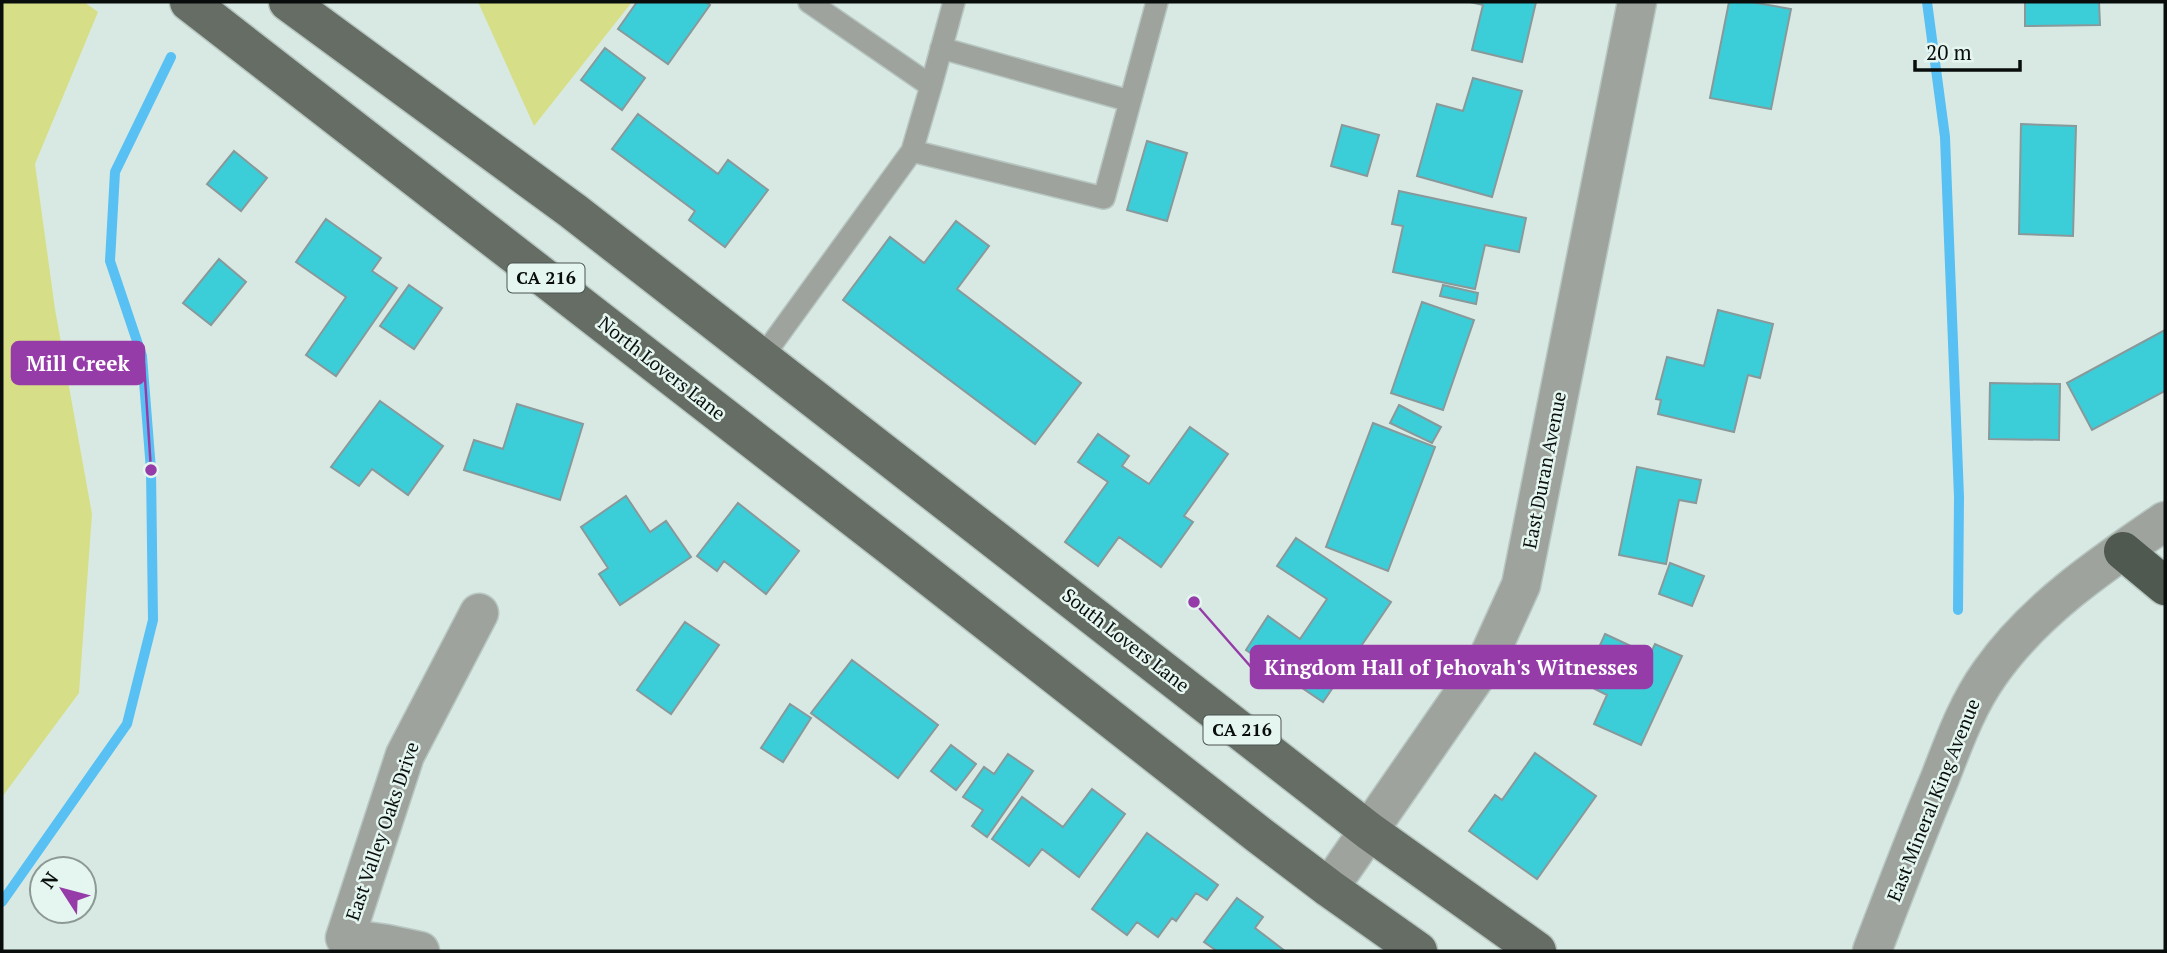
<svg xmlns="http://www.w3.org/2000/svg" width="2167" height="953" font-family="'PT Serif',serif">
<style>
.green{fill:#d6df87}
.lines{fill:none;stroke-linecap:round;stroke-linejoin:round}
.stream{stroke:#58c0f2;stroke-width:10}
.building{fill:#3cced8;stroke:#88999b;stroke-width:2}
.service-casing{stroke:#b7c6c1;stroke-width:24}
.minor-casing{stroke:#b7c6c1;stroke-width:41}
.tertiary-casing{stroke:#b7c6c1;stroke-width:41}
.primary-casing{stroke:#b7c6c1;stroke-width:41}
.motorway-casing{stroke:#b7c6c1;stroke-width:41}
.service{stroke:#9ea39e;stroke-width:21}
.minor{stroke:#9ea39e;stroke-width:38}
.tertiary{stroke:#9ea39e;stroke-width:38}
.primary{stroke:#656d64;stroke-width:38}
.motorway{stroke:#50594f;stroke-width:38}
.labels{text-anchor:middle;stroke-width:5;stroke-linejoin:round;paint-order:stroke}
.shield{fill:#e5f6f0;stroke:#4b5451;stroke-width:2}
.shield-label{font-size:18px;font-weight:bold;fill:#090e0d}
.street-label{font-size:19px;fill:#090e0d;stroke:#e5f6f0}
.leader{fill:none;stroke:#963ca8;stroke-width:2.5}
.callout-dot{fill:#963ca8;stroke:#e5f6f0;stroke-width:2.5}
.callout{fill:#963ca8;stroke:#963ca8;stroke-width:2.5}
.callout-label{font-size:21px;text-anchor:middle;font-weight:bold;fill:#fff}
</style>
<rect width="100%" height="100%" fill="#d8e9e3"/>
<path class="green" d="M2 2H84L98 12 35 164 55 309 92 514 79 693 2 797Z
M478 2H632L534 126Z"/>
<g class="lines">
<path class="stream" d="M1927 2 1945 137 1959 497 1958 610
M2 902 127 724 153 620 151 470 142 356 110 261 115 172 171 57"/>
</g>
<path class="building" d="M637 2H706L710 5 668 64 618 29Z
M1470 2H1536L1522 62 1472 50 1483 5Z
M1729 2H1751L1791 9 1771 109 1710 98Z
M2025 2H2099L2100 25 2025 26Z
M605 48 645 78 622 110 581 80Z
M1473 78 1522 91 1492 197 1417 176 1437 104 1463 111Z
M638 114 718 174 728 160 768 190 725 247 689 220 695 211 612 149Z
M2021 124 2076 126 2073 236 2019 234Z
M1342 125 1379 135 1367 176 1331 166Z
M1147 141 1187 153 1167 221 1127 210Z
M234 151 267 178 241 211 207 184Z
M1399 191 1526 218 1519 252 1485 245 1475 289 1393 272 1403 226 1392 224Z
M326 219 381 258 372 271 397 288 336 376 306 355 346 297 296 262Z
M956 221 989 246 957 289 1081 383 1035 444 843 300 890 237 924 263Z
M219 259 246 282 211 325 183 303Z
M409 285 442 308 414 349 380 326Z
M1443 285 1478 293 1476 304 1440 296Z
M1422 302 1474 320 1443 410 1391 393Z
M1718 310 1773 324 1760 378 1748 375 1734 432 1658 414 1661 400 1656 399 1667 357 1704 366Z
M2165 330V391L2092 430 2067 383Z
M1990 383 2060 384 2059 440 1989 439Z
M380 401 443 446 408 495 372 469 359 486 331 467Z
M517 404 583 424 560 500 464 470 474 440 503 449Z
M1399 405 1441 427 1432 443 1390 423Z
M1373 423 1435 447 1388 571 1326 547Z
M1190 427 1228 454 1184 516 1193 522 1161 567 1119 537 1098 566 1065 542 1108 482 1078 462 1098 434 1129 456 1122 466 1149 484Z
M1637 467 1701 480 1696 503 1679 500 1666 564 1619 555Z
M626 496 650 532 666 521 691 557 620 605 599 574 608 568 581 527Z
M738 503 799 551 766 594 724 561 717 571 697 556Z
M1296 538 1391 602 1323 702 1246 650 1268 616 1300 639 1327 599 1277 566Z
M1670 563 1704 576 1692 606 1659 594Z
M685 622 719 645 671 714 637 690Z
M1605 634 1650 655 1655 644 1682 656 1641 745 1594 724 1607 695 1583 683Z
M852 660 938 725 898 778 811 713Z
M790 704 811 718 783 762 761 748Z
M951 745 976 764 956 790 931 771Z
M1535 753 1596 796 1537 879 1469 831 1495 795 1502 800Z
M1008 754 1033 771 987 837 972 826 983 810 963 797 984 767 994 774Z
M1092 789 1125 814 1079 877 1042 849 1029 866 992 839 1022 797 1063 827Z
M1147 833 1218 885 1207 900 1196 893 1176 921 1172 918 1158 937 1137 922 1127 935 1092 909Z
M1237 898 1263 917 1255 928 1285 951H1217L1204 942Z"/>
<g class="lines">
<g class="service-casing">
<path id="service" d="M941 48 1130 101
M931 86 954 2
M912 151 1104 198 1157 2
M761 359 912 151 931 86 809 2"/>
</g>
<g class="minor-casing">
<path id="minor" d="M1329 888 1487 660 1521 585 1637 2
M420 951 387 944 345 938 405 755 479 613"/>
</g>
<g class="tertiary-casing">
<path id="tertiary" d="M1872 951C1894 893 1916 836 1940 778 1954 742 1967 705 1990 673 2034 610 2102 564 2165 521"/>
</g>
<g class="primary-casing">
<path id="primary" d="M189 2 903 556 1259 835 1329 888 1418 951
M288 2 573 211 1369 831 1537 951"/>
</g>
<g class="motorway-casing">
<path id="motorway" d="M2123 551 2165 586"/>
</g>
<use href="#service" class="service"/>
<use href="#minor" class="minor"/>
<use href="#tertiary" class="tertiary"/>
<use href="#primary" class="primary"/>
<use href="#motorway" class="motorway"/>
</g>
<g class="labels">
<g class="shield">
<rect x="507.5" y="263.5" width="77" height="29" rx="5"/>
<rect x="1203.5" y="715.5" width="77" height="29" rx="5"/>
</g>
<g class="shield-label">
<text x="546" y="284">CA 216</text>
<text x="1242" y="736">CA 216</text>
</g>
<g class="street-label">
<text transform="translate(662 368) rotate(38)" y="7">North Lovers Lane</text>
<text transform="translate(1544 470) rotate(-79)" y="7">East Duran Avenue</text>
<text transform="translate(1126 640) rotate(38)" y="7">South Lovers Lane</text>
<text transform="translate(1933 800) rotate(-68)" y="7">East Mineral King Avenue</text>
<text transform="translate(382 831) rotate(-71)" y="7">East Valley Oaks Drive</text>
</g>
</g>
<path class="leader" d="M151 470L144 363M1194 602L1251 667"/>
<g class="callout-dot">
<circle cx="151" cy="470" r="7"/>
<circle cx="1194" cy="602" r="7"/>
</g>
<g class="callout">
<rect x="12" y="342" width="132" height="42" rx="7"/>
<rect x="1251" y="646" width="401" height="42" rx="7"/>
</g>
<g class="callout-label">
<text x="78" y="371">Mill Creek</text>
<text x="1451" y="675">Kingdom Hall of Jehovah's Witnesses</text>
</g>
<rect width="2167" height="953" fill="none" stroke="#090e0d" stroke-width="7"/>
<g transform="translate(63 890) rotate(306)"><circle r="33" fill="#e5f6f0" stroke="#8d9995" stroke-width="2"/>
<path d="M0-5L12 26L0 18L-12 26Z" fill="#963ca8"/>
<text y="-10" font-size="19" font-weight="bold" text-anchor="middle" fill="#090e0d">N</text>
</g>
<path d="M1915 60v10h105v-10" fill="none" stroke="#090e0d" stroke-width="3.5"/>
<text x="1926" y="60" font-size="21" fill="#090e0d" stroke="#e5f6f0" stroke-width="5" paint-order="stroke">20 m</text>
</svg>
